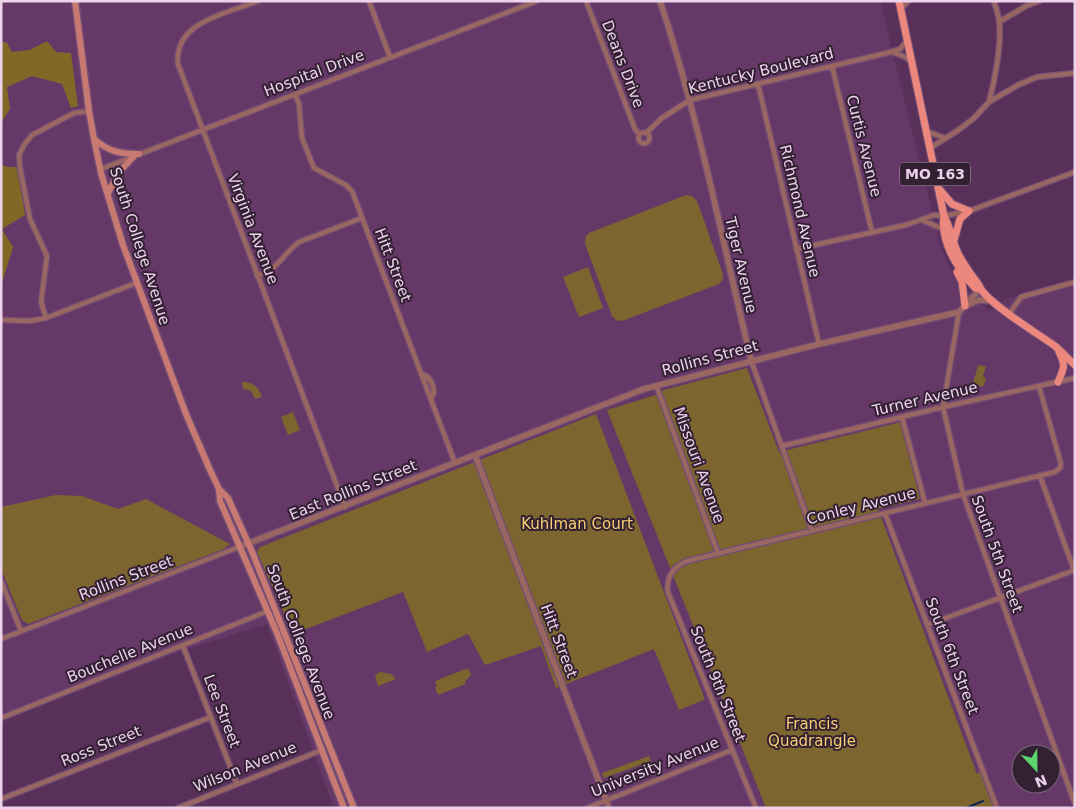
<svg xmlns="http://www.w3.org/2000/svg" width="1076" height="809" font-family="'DejaVu Sans',sans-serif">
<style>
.built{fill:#663867;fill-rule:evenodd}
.green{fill:#7c652e}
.forest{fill:#826827}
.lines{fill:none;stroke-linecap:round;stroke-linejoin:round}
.stream{stroke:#132351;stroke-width:2}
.minor-casing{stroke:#734d73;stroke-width:7}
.tertiary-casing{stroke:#734d73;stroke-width:8}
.secondary-casing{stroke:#734d73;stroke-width:9}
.primary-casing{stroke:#734d73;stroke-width:9}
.minor{stroke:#996661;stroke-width:4.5}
.tertiary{stroke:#996661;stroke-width:5.5}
.secondary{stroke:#c87971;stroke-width:6}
.primary{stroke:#ec877d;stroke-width:7}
.labels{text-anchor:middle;stroke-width:4;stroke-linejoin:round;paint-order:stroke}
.shield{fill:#332133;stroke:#b49eb4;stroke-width:1}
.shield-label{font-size:14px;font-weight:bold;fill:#ecd3eb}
.street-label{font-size:15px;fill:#ecd3eb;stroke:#332133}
.park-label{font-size:15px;fill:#f6cf74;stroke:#332133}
</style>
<rect width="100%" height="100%" fill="#583059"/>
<path class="built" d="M1 1H880L940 244 950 268 958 281 989 311 1006 299 1075 282V803L1068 808H334L267 624 181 651 1 721ZM1021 754H1051V784H1021Z"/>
<path class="green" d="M686 195 692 196 697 201 723 274V279L719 284 622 321 616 320 612 316 585 244 586 236 589 233Z
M588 267 603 308 579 317 563 277Z
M981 365 986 367 983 376 986 378 983 387 973 383 978 366Z
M747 368 779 452 901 422 920 499 878 509 977 774 982 769 997 808H766L607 410 659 394V392L664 390Z
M242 382C252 381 259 387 262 397L255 399 251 391 243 389Z
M293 412 300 430 288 435 281 417Z
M596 414 704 697V700L679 710 654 649 556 688 541 646 485 665 468 634 427 652 403 592 293 634 257 552 260 547Z
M56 495 82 496 118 509 146 499 230 544 224 549 28 624 22 620 1 569V507Z
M468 668 471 675 465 681 466 684 438 695 435 687 437 686 435 681Z
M380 672 391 674 396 679 378 686 375 676Z
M649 756 651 761 604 778 602 773Z"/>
<path class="forest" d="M1 41 7 43 12 52 30 50 47 41 56 52 71 53 78 106 71 108 62 84 32 76 7 87 10 109 1 123Z
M1 164 7 167H18L25 215 2 229 13 247 1 286Z"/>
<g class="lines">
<path class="stream" d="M966 808 983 801"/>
<g class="minor-casing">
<path id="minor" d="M258 1C228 13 173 22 178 64L345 507
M369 1 390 57
M586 1 635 129 639 134
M901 9 908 1
M999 22 1026 6 1039 1
M892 52 905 57 912 62
M832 66 872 232
M758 84 819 344
M295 94 299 104 302 138 314 168 346 185 352 191 455 463
M989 102C995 80 1002 43 999 20 998 14 996 8 994 1
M926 131 945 138
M638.5 138a5.5 5.5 0 1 1 11 0a5.5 5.5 0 1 1-11 0Z
M646 133 662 118 690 100 891 52 900 49 907 41
M930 148 957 131 973 119 989 102 1018 85 1037 77 1075 73
M101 169 537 1
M922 220 943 229
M796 249 906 225 934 215 944 216 969 211 1075 172
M257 276C280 268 282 255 299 242L362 218
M959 312 943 407 963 494 1075 804
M1009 314 1021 297 1075 282
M46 318 41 302 47 256 30 219 20 168 19 155 24 145 32 135 74 113 89 111
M1 320 30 321 46 318 136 283
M751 360 812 531
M421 374C430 376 433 383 434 392L431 399
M656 385 718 553
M902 417 925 503
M782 446 943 407 1075 378
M1040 476 1074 570
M885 513 997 808
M1 581 21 631
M927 625 1075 570
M1 639 239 547
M183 646 237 784
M1 718 268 611
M1 799 211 717
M178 808 322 750
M587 808 732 750
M756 808 668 592C666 577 673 567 687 561L1055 472 1060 468 1061 464 1039 386"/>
</g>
<g class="tertiary-casing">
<path id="tertiary" d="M660 1C699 118 722 240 751 360
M967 305 979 300 993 301
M475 455 609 808
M239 547 644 389 819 344 959 312 980 289"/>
</g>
<g class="secondary-casing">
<path id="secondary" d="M75 1 89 111 94 139 101 173 123 245 186 414 210 470 219 489 228 498 253 554 354 808
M94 139C109 152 121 154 139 154
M108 193 120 171 134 156
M219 489 220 501 277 633 344 808"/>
</g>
<g class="primary-casing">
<path id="primary" d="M899 1 944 216C950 227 952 239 957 251 962 263 971 274 979 285 982 300 1040 335 1055 346 1062 352 1068 359 1075 365
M940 190 952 204 969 211
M944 216C940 243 958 269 975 288L980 289
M954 240 960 219 969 211
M957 272 962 282 965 306
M1058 382C1064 368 1066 366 1059 352"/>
</g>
<use href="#minor" class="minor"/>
<use href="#tertiary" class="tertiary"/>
<use href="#secondary" class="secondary"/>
<use href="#primary" class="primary"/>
</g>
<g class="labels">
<rect class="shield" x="900" y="162.5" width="70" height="23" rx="4"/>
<g class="shield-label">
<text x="935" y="179">MO 163</text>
</g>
<g class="street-label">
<text transform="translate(623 64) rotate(69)" y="5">Deans Drive</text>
<text transform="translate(761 71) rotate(-14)" y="5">Kentucky Boulevard</text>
<text transform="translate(314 73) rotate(-21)" y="5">Hospital Drive</text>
<text transform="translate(864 146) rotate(76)" y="5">Curtis Avenue</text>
<text transform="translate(800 211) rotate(77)" y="5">Richmond Avenue</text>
<text transform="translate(253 229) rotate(69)" y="5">Virginia Avenue</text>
<text transform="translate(140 246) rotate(72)" y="5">South College Avenue</text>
<text transform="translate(393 265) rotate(69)" y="5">Hitt Street</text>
<text transform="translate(741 265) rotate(77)" y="5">Tiger Avenue</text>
<text transform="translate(710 358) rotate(-15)" y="5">Rollins Street</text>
<text transform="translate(925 399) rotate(-13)" y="5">Turner Avenue</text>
<text transform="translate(699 465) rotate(70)" y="5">Missouri Avenue</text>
<text transform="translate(353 490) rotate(-22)" y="5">East Rollins Street</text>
<text transform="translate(861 506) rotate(-14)" y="5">Conley Avenue</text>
<text transform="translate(997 554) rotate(70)" y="5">South 5th Street</text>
<text transform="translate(126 578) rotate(-21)" y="5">Rollins Street</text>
<text transform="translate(559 641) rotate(69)" y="5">Hitt Street</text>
<text transform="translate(301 642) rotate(69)" y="5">South College Avenue</text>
<text transform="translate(130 653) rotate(-22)" y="5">Bouchelle Avenue</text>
<text transform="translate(952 656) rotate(69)" y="5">South 6th Street</text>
<text transform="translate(718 684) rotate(68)" y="5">South 9th Street</text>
<text transform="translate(222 711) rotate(69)" y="5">Lee Street</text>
<text transform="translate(101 746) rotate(-22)" y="5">Ross Street</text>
<text transform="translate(245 767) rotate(-22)" y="5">Wilson Avenue</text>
<text transform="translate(655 767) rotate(-22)" y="5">University Avenue</text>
</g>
<g class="park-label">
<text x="577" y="529">Kuhlman Court</text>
<text x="812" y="729">Francis<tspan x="812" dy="17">Quadrangle</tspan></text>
</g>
</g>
<rect width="1076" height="809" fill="none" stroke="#ecd3eb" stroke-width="5"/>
<g transform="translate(1036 769) rotate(158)"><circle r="24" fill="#332133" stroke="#7d687d"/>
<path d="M0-4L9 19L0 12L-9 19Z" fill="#5bd56e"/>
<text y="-8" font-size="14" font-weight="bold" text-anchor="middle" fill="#ecd3eb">N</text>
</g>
</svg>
